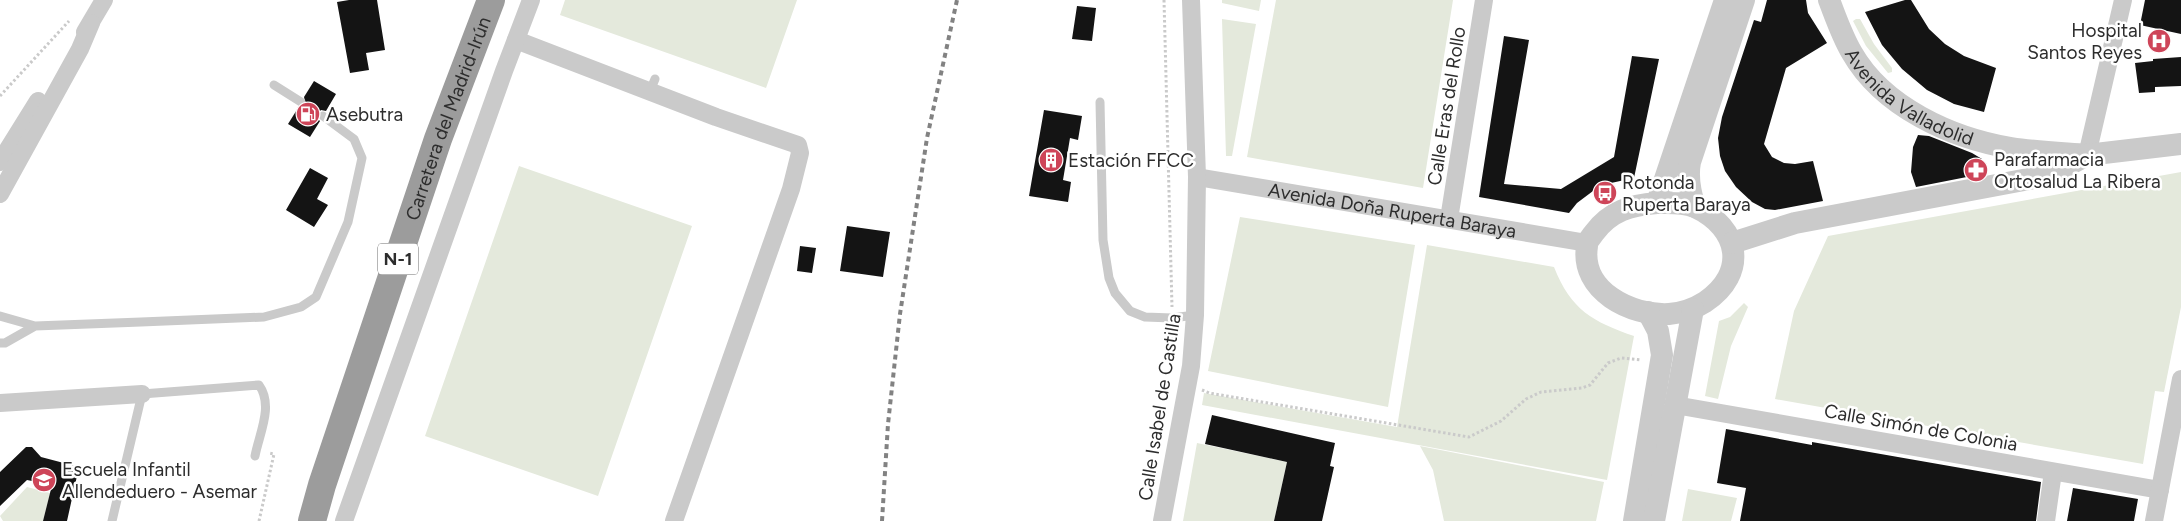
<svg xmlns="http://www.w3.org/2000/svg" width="2181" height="521" font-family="Figtree,sans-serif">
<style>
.green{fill:#e4e9dc}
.building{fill:#141414}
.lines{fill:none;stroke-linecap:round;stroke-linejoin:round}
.path{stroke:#cacaca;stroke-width:3;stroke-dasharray:2.5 2.5;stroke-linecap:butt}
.service{stroke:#cacaca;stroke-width:9}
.minor{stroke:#cacaca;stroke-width:18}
.tertiary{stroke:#cacaca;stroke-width:22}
.trunk{stroke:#9c9c9c;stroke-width:28}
.rail{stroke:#828282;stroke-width:4;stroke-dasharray:5 4;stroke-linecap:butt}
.labels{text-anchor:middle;stroke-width:5;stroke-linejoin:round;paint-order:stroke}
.shield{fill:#fff;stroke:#6c6c6c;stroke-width:1}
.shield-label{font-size:18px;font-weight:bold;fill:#2d2d2d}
.poi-label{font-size:19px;fill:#2d2d2d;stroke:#fff;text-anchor:start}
.street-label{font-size:19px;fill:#2d2d2d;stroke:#fff}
</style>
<rect width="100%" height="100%" fill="#fff"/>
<path class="green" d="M565 0H797L766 88 560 15Z
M1222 0H1261L1259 11 1222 3Z
M1276 0H1453L1423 188 1247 157Z
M1222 19 1256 24 1232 156H1226Z
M1856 19H1860L1874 44 1892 68V72L1888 73 1866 46 1853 21Z
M519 166 692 226 598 496 425 436Z
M2181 172V307L2164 392 2155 391 2143 464 1775 399 1794 311 1828 236Z
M1240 217 1415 245 1388 407 1208 371Z
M1427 245 1554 267C1571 310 1593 322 1634 336L1607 480 1202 405 1204 393 1397 427Z
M1744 303 1748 307 1731 346 1718 399 1705 396 1719 321 1730 317Z
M1197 443 1287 462 1274 521H1183Z
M1420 446 1604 482 1596 521H1444L1433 470Z
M27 487 50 493 43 521H3L0 516Z
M1688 489 1737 498 1731 521H1682Z"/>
<path class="building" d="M349 0H377L385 50 366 53 369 70 350 73 337 2Z
M1767 0H1806L1808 13 1827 43 1786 68 1764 144 1772 157 1784 163 1795 164 1813 161 1823 201 1775 210 1765 209 1752 202 1736 187 1725 171 1720 156 1718 138 1722 117 1754 20 1761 22Z
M1905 0H1911L1929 29 1945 44 1964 56 1996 68 1984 112 1954 104 1927 90 1902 69 1882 45 1865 12Z
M2145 0H2181V34L2140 25Z
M1077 6 1096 8 1092 41 1072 39Z
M1504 36 1529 40 1504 184 1561 189 1614 157 1632 56 1659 59 1634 178 1611 183 1593 191 1577 203 1569 213 1479 197Z
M2181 57V86L2155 87V92L2139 93 2135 63 2153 61V59Z
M314 81 336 94 326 111 321 110 318 113 317 118 320 121 310 137 288 124 298 108H303L306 105 304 97Z
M1044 110 1082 116 1078 140 1070 138 1063 180 1071 182 1068 202 1029 196Z
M1918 135 1929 136 1972 153 1982 159V174L1916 187 1911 172 1913 147Z
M310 168 328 178 317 199 328 205 314 227 286 210Z
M847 226 890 232 883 277 840 271Z
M800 246 816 248 812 273 797 271Z
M1212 415 1335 443 1330 466 1334 467 1322 521H1274L1287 462 1205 444Z
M1726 429 1812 445V442L2041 482 2036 521H1740L1746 488 1717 483Z
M26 447H32L41 457 79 467 67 521H43L52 485 27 480 0 506V472Z
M2073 488 2138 499 2134 521H2067Z"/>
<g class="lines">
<path class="path" d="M1164 0 1172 307
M0 96 69 21
M1172 359V330
M1202 390 1209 393 1469 437 1501 421 1526 399 1541 392 1582 388 1590 385 1608 363 1621 358 1641 360
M259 521 274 454 269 453"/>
<path class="service" d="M274 85 301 102
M650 91 655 79
M1100 102 1103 240 1109 278 1115 293 1130 311 1145 317 1172 318 1195 315
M0 316 35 326 141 322 264 317 301 307 316 297 348 222 362 158 354 139 323 116
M0 343H5L35 326
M112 521 142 394 259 385C274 406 259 434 255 456"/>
<g class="minor">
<path d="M85 32 104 0"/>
<path d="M516 40 716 117 798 145 800 153 791 189 674 521"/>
<path d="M2087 155 2123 0"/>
<path d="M0 162 38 101"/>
<path id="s1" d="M1197 177 1587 243"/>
<path d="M0 194 80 49 91 23"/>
<path d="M1449 219 1484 0"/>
<path d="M0 403 142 394"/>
<path d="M1675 405 2160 490"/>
<path d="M344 521 504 71 531 0"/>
<path d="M1162 521 1191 366 1195 315 1197 177 1191 0"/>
<path d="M2046 521 2053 472"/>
<path d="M2154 521 2181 379"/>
</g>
<g class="tertiary">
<path id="s2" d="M1829 0C1836 18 1842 36 1852 53 1883 107 1951 138 2011 148 2036 152 2062 153 2087 155"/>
<path d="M1657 203C1670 203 1683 202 1695 207 1740 228 1748 273 1705 302 1694 309 1683 313 1669 314 1631 316 1580 291 1587 246 1587 241 1591 237 1594 233 1610 211 1631 205 1657 203Z"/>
<path d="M1657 203 1725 0"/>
<path d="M1695 207C1690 192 1687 178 1690 162L1744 0"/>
<path d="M1732 243 1795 223 2050 175 2087 155 2181 144"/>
<path d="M1634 521 1662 355 1658 331 1648 312"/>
<path d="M1654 521 1693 309"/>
</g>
<path class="trunk" id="s3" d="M312 521 322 485 438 139 491 0"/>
<path class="rail" d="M882 521 888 424 900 314 927 138 957 0"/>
</g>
<defs>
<g id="hospital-disc" transform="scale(1.25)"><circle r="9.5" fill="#ce4559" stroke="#fff"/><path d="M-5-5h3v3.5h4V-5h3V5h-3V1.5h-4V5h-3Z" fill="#fff"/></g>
<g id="fuel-disc" transform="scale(1.25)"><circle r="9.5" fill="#ce4559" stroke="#fff"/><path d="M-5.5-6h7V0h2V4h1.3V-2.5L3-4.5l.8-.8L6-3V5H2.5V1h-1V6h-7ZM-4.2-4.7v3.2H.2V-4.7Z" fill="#fff"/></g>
<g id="building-disc" transform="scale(1.25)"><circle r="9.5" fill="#ce4559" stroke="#fff"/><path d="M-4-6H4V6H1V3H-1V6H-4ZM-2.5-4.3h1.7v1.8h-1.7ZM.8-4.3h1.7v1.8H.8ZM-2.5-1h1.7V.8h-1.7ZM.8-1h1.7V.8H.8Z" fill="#fff"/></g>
<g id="pharmacy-disc" transform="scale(1.25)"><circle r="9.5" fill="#ce4559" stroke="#fff"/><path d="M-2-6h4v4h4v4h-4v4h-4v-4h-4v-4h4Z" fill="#fff"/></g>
<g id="bus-disc" transform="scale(1.25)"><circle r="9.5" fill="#ce4559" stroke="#fff"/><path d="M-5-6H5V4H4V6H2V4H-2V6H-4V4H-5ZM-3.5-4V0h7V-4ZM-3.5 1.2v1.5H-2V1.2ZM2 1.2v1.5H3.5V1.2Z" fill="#fff"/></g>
<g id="school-disc" transform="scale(1.25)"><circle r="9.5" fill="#ce4559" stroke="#fff"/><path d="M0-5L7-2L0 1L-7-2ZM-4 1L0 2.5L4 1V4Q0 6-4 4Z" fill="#fff"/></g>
</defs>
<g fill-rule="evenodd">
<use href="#hospital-disc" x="2159" y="41"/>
<use href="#fuel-disc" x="308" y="114"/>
<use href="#building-disc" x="1051" y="160"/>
<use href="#pharmacy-disc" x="1976" y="170"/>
<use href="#bus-disc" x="1605" y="193"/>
<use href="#school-disc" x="44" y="480"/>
</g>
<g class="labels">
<rect class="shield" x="378" y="243.5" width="40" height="31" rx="4"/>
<g class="shield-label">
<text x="398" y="265">N-1</text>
</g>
<g class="poi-label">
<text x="2142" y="37" text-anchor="end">Hospital<tspan x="2142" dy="22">Santos Reyes</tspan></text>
<text x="326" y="121">Asebutra</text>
<text x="1994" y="166">Parafarmacia<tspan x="1994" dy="22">Ortosalud La Ribera</tspan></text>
<text x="1068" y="167">Estación FFCC</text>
<text x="1622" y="189">Rotonda<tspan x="1622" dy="22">Ruperta Baraya</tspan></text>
<text x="62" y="476">Escuela Infantil<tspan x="62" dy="22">Allendeduero - Asemar</tspan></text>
</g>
<g class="street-label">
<text dy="7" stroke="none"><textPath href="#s2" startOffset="132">Avenida Valladolid</textPath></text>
<text transform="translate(1446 106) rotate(-81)" y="7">Calle Eras del Rollo</text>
<text dy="7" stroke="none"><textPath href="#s3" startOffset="425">Carretera del Madrid-Irún</textPath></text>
<text dy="7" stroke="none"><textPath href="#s1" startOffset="198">Avenida Doña Ruperta Baraya</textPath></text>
<text transform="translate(1159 407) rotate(-81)" y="7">Calle Isabel de Castilla</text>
<text transform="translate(1921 427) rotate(10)" y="7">Calle Simón de Colonia</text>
</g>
</g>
</svg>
